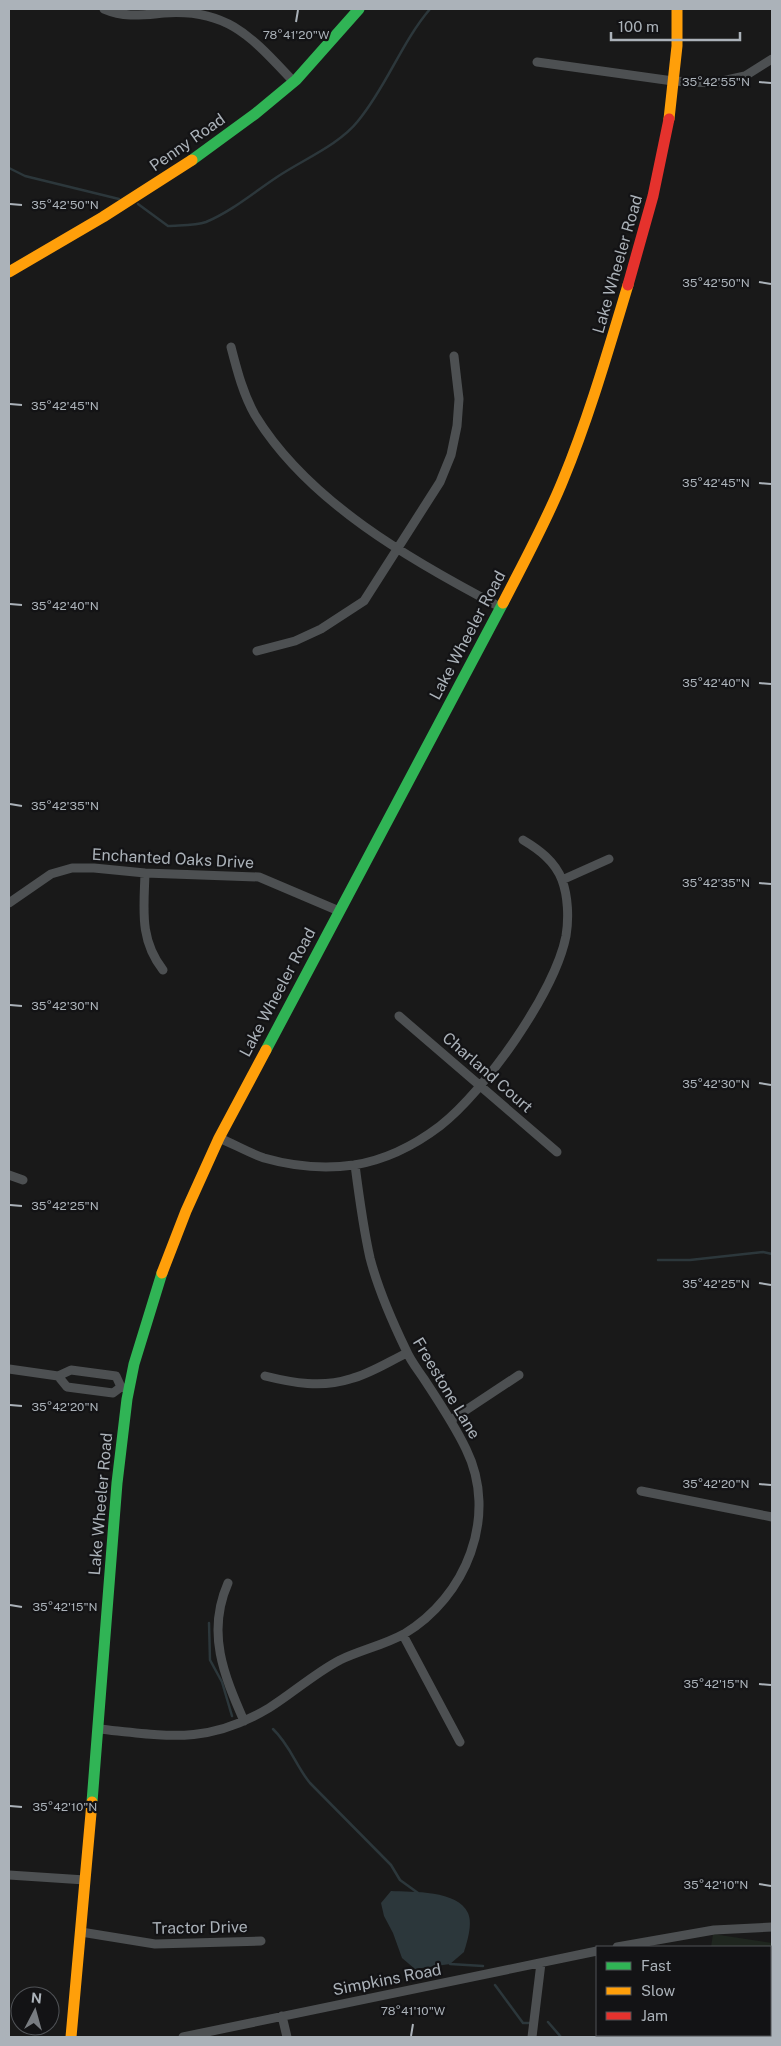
<svg xmlns="http://www.w3.org/2000/svg" width="781" height="2046" font-family="'Public Sans',sans-serif">
<style>
.green{fill:#1f261f}
.water{fill:#2c373b}
.lines{fill:none;stroke-linecap:round;stroke-linejoin:round}
.stream{stroke:#2c373b;stroke-width:2.5}
.street{stroke:#4d5052;stroke-width:9}
.fast{stroke:#30b455;stroke-width:11}
.slow{stroke:#ff9f0a;stroke-width:11}
.jam{stroke:#e5322d;stroke-width:11}
.ticks{fill:none;stroke:#abb2b9;stroke-width:2}
.labels{text-anchor:middle;stroke-width:4.5;stroke-linejoin:round;paint-order:stroke}
.street-label{font-size:16px;fill:#abb2b9;stroke:#131315}
.ticks-label{font-size:12px;text-anchor:middle;fill:#abb2b9;stroke:#131315;stroke-width:4.5;stroke-linejoin:round;paint-order:stroke}
</style>
<rect width="100%" height="100%" fill="#191919"/>
<path class="green" d="M713 1934 772 1943V2037H701V2035H770V1947H711Z"/>
<path class="water" d="M391 1891C412 1892 458 1890 468 1913 473 1924 467 1942 464 1952L450 1964 415 1969 402 1958 393 1933 384 1916 381 1903Z"/>
<g class="lines">
<path class="stream" d="M9 168 25 176 119 199
M138 204 168 226C179 225 195 226 206 222 232 211 253 193 277 177 302 160 339 145 358 121 387 86 401 43 430 9
M658 1260H690L763 1252 772 1254
M209 1623 210 1660 222 1682 232 1716
M273 1729C290 1745 296 1766 310 1783L391 1865 400 1880 418 1893
M449 1962 450 1964 483 1966
M495 1985 523 2023H529
M548 2022 561 2037"/>
<path class="street" d="M104 9C125 18 142 15 164 13 229 8 253 39 294 82
M537 62 673 81 713 83 745 76 772 59
M231 347C237 370 243 394 255 415 308 502 412 561 500 607
M257 651 295 641 321 629 364 601 440 482 451 455 457 426 459 399 454 356
M145 873C144 909 139 939 163 970
M562 880 609 859
M9 903 51 874 72 868H94L145 873 259 877 339 911
M399 1016 557 1152
M219 1138C234 1144 249 1153 264 1158 292 1166 325 1169 354 1165 385 1160 415 1145 440 1126 485 1091 555 992 566 936 569 918 568 896 562 880 555 861 538 849 523 840
M9 1175 23 1180
M9 1369 58 1376 71 1370 116 1376 121 1387
M58 1376 67 1387 113 1393 121 1387 125 1388
M265 1376C293 1383 322 1388 350 1379 370 1374 388 1362 407 1353
M451 1420 519 1375
M641 1491 772 1517
M228 1583C206 1633 224 1675 244 1721
M403 1635 460 1742
M99 1729C167 1736 207 1745 269 1708 293 1693 315 1673 340 1660 361 1650 384 1645 404 1634 466 1597 499 1516 466 1449 454 1424 439 1402 424 1379 418 1370 410 1360 406 1350 392 1321 378 1289 370 1258 363 1227 359 1196 355 1165
M9 1875 85 1880
M81 1932 155 1944 261 1941
M617 1947 714 1930 772 1927
M282 2016 287 2037
M183 2037 597 1951
M532 2037 541 1963
M637 2037V2035"/>
<path class="fast" d="M192 160 255 114 296 80 359 9
M266 1050 503 603
M92 1802 117 1483 127 1399 134 1364 162 1273"/>
<path class="slow" d="M669 119 677 46V9
M9 272 103 217 192 160
M503 603C524 562 546 522 563 480 589 417 608 351 628 285
M162 1273 186 1211 219 1138 266 1050
M71 2037 92 1802"/>
<path class="jam" d="M628 285 653 196 669 119"/>
</g>
<path class="ticks" d="M296 22 298 10M759 82 771 83M10 204 22 205M759 282 771 284M10 404 22 405M759 483 771 484M10 604 22 605M759 683 771 684M10 804 22 806M759 883 771 884M10 1005 22 1006M759 1083 771 1085M10 1205 22 1206M759 1283 771 1285M10 1405 22 1406M759 1484 771 1485M10 1605 22 1607M759 1684 771 1685M10 1806 22 1807M759 1884 771 1886M411 2036 413 2024"/>
<g class="labels">
<g class="street-label">
<text transform="translate(187 142) rotate(-35)" y="6">Penny Road</text>
<text transform="translate(617 264) rotate(-74)" y="6">Lake Wheeler Road</text>
<text transform="translate(467 635) rotate(-62)" y="6">Lake Wheeler Road</text>
<text transform="translate(173 858) rotate(3)" y="6">Enchanted Oaks Drive</text>
<text transform="translate(277 992) rotate(-62)" y="6">Lake Wheeler Road</text>
<text transform="translate(488 1072) rotate(41)" y="6">Charland Court</text>
<text transform="translate(447 1388) rotate(59)" y="6">Freestone Lane</text>
<text transform="translate(100 1504) rotate(-85)" y="6">Lake Wheeler Road</text>
<text transform="translate(200 1927) rotate(-1)" y="6">Tractor Drive</text>
<text transform="translate(387 1979) rotate(-11)" y="6">Simpkins Road</text>
</g>
</g>
<g class="ticks-label">
<text x="296" y="39">78°41'20"W</text>
<text x="716" y="86">35°42'55"N</text>
<text x="65" y="209">35°42'50"N</text>
<text x="716" y="287">35°42'50"N</text>
<text x="65" y="410">35°42'45"N</text>
<text x="716" y="487">35°42'45"N</text>
<text x="65" y="610">35°42'40"N</text>
<text x="716" y="687">35°42'40"N</text>
<text x="65" y="810">35°42'35"N</text>
<text x="716" y="887">35°42'35"N</text>
<text x="65" y="1010">35°42'30"N</text>
<text x="716" y="1088">35°42'30"N</text>
<text x="65" y="1210">35°42'25"N</text>
<text x="716" y="1288">35°42'25"N</text>
<text x="65" y="1411">35°42'20"N</text>
<text x="716" y="1488">35°42'20"N</text>
<text x="65" y="1611">35°42'15"N</text>
<text x="716" y="1688">35°42'15"N</text>
<text x="65" y="1811">35°42'10"N</text>
<text x="716" y="1889">35°42'10"N</text>
<text x="413" y="2015">78°41'10"W</text>
</g>
<rect width="781" height="2046" fill="none" stroke="#abb2b9" stroke-width="20"/>
<rect x="596" y="1946" width="175" height="90" fill="#131315" stroke="#505357"/>
<rect x="606" y="1962" width="25" height="8" fill="#30b455" stroke="#505357"/>
<text x="641" y="1971" font-size="15" fill="#abb2b9">Fast</text>
<rect x="606" y="1987" width="25" height="8" fill="#ff9f0a" stroke="#505357"/>
<text x="641" y="1996" font-size="15" fill="#abb2b9">Slow</text>
<rect x="606" y="2012" width="25" height="8" fill="#e5322d" stroke="#505357"/>
<text x="641" y="2021" font-size="15" fill="#abb2b9">Jam</text>
<g transform="translate(35 2011) rotate(6)"><circle r="24" fill="#131315" stroke="#505357"/>
<path d="M0-4L9 19L0 12L-9 19Z" fill="#787c81"/>
<text y="-8" font-size="14" font-weight="bold" text-anchor="middle" fill="#abb2b9">N</text>
</g>
<path d="M611 32v8h129v-8" fill="none" stroke="#abb2b9" stroke-width="2.5"/>
<text x="618" y="32" font-size="15" fill="#abb2b9" stroke="#131315" stroke-width="4" paint-order="stroke">100 m</text>
</svg>
